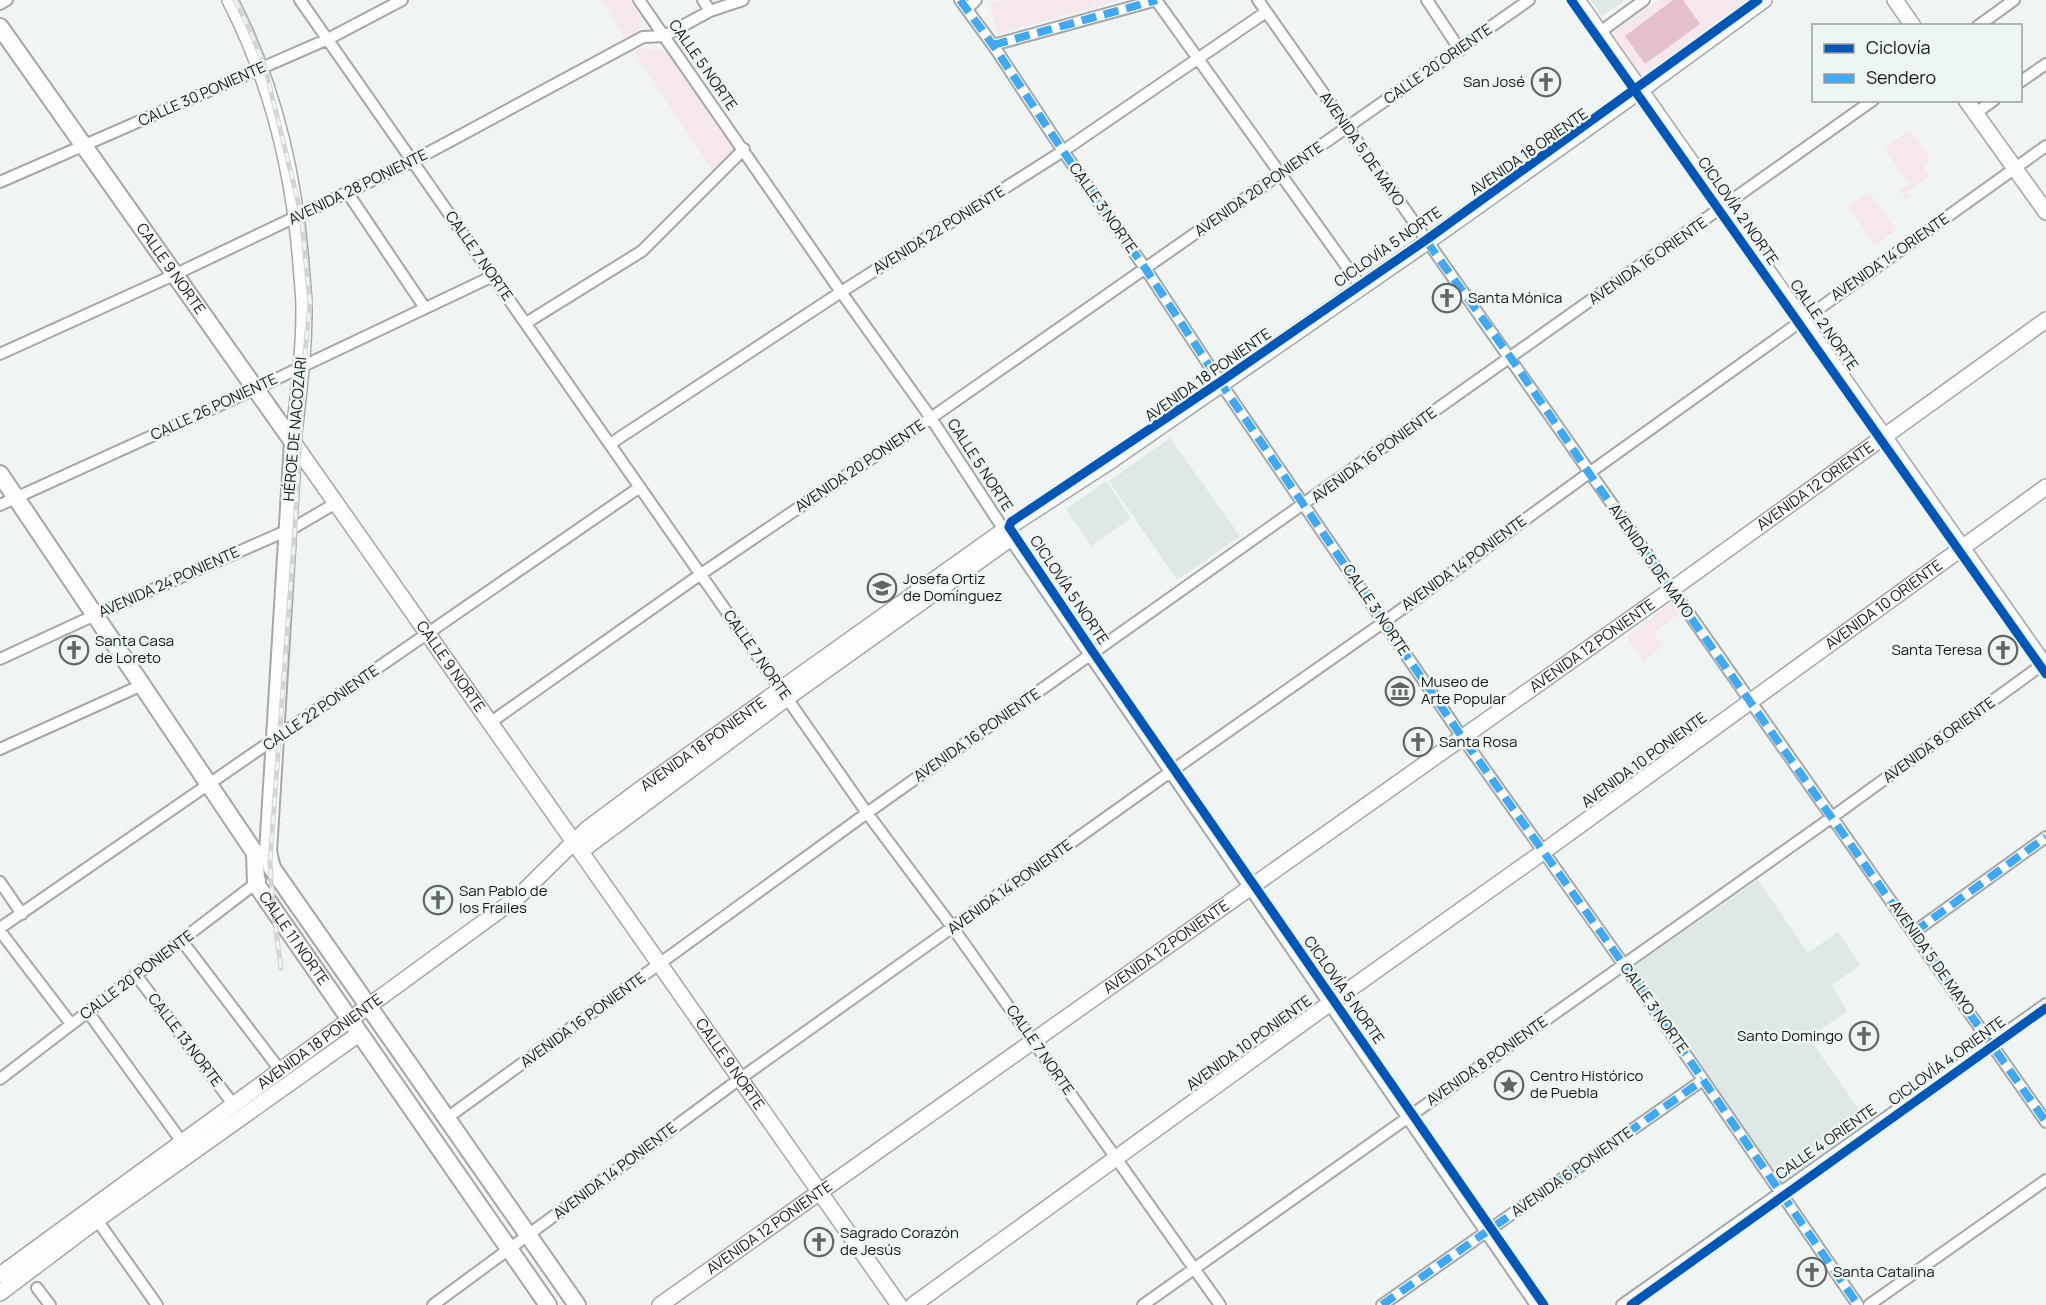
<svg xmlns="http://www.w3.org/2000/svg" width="2046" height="1305" font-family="Manrope,sans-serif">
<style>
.built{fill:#dee8e6}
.green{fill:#f6e7ec}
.forest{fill:#e4c0ce}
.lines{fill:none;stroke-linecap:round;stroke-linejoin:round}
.street-casing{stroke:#a5a8a7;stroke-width:14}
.secondary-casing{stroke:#a5a8a7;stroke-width:18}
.primary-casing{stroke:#a5a8a7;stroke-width:20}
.street{stroke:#fdfdfd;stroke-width:10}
.secondary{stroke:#fdfdfd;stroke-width:15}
.primary{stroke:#fdfdfd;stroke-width:16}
.rail-casing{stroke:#d3d4d4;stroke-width:5}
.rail{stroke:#eef6f4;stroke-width:3;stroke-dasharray:9;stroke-linecap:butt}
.quiet{stroke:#3fa9f5;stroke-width:8;stroke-dasharray:15 8;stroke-linecap:butt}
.cycleway-casing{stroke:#eef6f4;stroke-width:13}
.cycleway{stroke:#0057b8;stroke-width:9}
.labels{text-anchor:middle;stroke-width:5;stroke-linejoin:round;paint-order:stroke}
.street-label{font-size:15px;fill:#161919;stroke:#eef6f4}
.poi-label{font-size:15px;fill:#161919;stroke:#eef6f4;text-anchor:start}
</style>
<rect width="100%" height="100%" fill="#f0f4f3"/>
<path class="built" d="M1591 0H1625L1602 16Z
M1170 438 1240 536 1177 580 1109 481Z
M1106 481 1131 518 1091 546 1066 509Z
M1758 880 1808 953 1838 932 1860 965 1832 985 1847 1011 1809 1038 1869 1124 1783 1184 1632 968Z"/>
<path class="green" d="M602 0H629L642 20 641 28 624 38Z
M1002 0H1120L997 34 989 4Z
M1658 0H1752L1643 79 1611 34Z
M641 48 661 50 670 53 736 144V152L713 171 634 52Z
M1910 130 1931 160 1922 166 1930 176 1907 192 1910 197 1906 199 1900 190 1909 184 1884 148Z
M1869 192 1896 230 1875 245 1848 207Z
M1671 603 1679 614 1654 633 1663 646 1644 661 1626 637Z"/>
<path class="forest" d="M1673 0H1683L1700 24 1645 64 1625 36Z"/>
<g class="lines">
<g class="street-casing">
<path id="street" d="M300 0 867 813 953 928 1220 1305
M639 0 841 292 931 418 1004 530 1536 1305
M703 0 710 11
M960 0 993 45 1063 151 1145 268 1220 382 1462 737 1624 965 1858 1305
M1156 0 1362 288
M1258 0 2046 1122
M1427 0 1460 50
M0 4 7 0
M967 9 976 0
M1978 26 2014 0
M1600 32 1644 0
M993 45 1157 0
M2020 82 2046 64
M1976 113 1994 100
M0 182 328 39 402 0
M347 192 425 308
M526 323 642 251 744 149
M0 354 176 274 413 161 643 37 664 36 710 11 743 0
M610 444 841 292 1063 151 1266 12
M0 505 255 389 493 276
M0 659 95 615 295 527 336 503
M491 722 701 574 931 418 1529 0
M0 749 142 685
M0 882 22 914
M0 928 640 487
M0 931 71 1024
M1914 932 2046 837
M182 941 280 1070
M136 975 233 1104
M88 1012 182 1142
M0 1079 260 880
M447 1118 867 813 1873 100
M97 1220 157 1305
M37 1288 50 1305
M433 1305 741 1078 1173 770 1384 622 1589 473 2046 146
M1143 1305 1831 818 2046 662
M1382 1305 1703 1080
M1622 1305 2046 1004
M1869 1305 2046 1180"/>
</g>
<g class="secondary-casing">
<g id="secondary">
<path id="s1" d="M230 0C272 82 294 173 301 264 302 279 304 294 304 309 304 354 298 398 293 442L899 1305"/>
<path d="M1577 0 2046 667"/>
<path d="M1895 0 1913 26"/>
<path d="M1966 100 2046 212"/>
<path d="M581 851 787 698 1010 539"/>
<path id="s2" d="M0 1275 518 897 587 829 638 791 1004 530 1106 464 1427 242 1641 90 1764 0"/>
<path d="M0 1293 97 1220 359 1034"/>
<path id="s3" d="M660 1305 1671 590 2046 320"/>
<path id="s4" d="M913 1305 1333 1001 1543 852 2046 487"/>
</g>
</g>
<g class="primary-casing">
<g id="primary">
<path id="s5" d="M0 27 293 442 268 852 272 868 577 1305"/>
<path id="s6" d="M0 474 255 853 256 884 548 1305"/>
</g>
</g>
<use href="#street" class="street"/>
<use href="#secondary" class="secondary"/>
<use href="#primary" class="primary"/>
<g class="rail-casing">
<path id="rail" d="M235 0 248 26 265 67 301 214 310 303 304 365 295 527 270 862 273 908 281 968"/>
</g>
<use href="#rail" class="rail"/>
<path class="quiet" d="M960 0 993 45 1063 151 1145 268 1220 382 1462 737 1624 965 1858 1305
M993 45 1157 0
M1427 242 1511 358 1589 473 2046 1122
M1914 932 2046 837
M1382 1305 1703 1080"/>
<g class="cycleway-casing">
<path id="cycleway" d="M1571 0 2046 674
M1544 1305 1093 652 1009 527 1011 522 1220 382 1426 240 1758 0
M1631 1305 2046 1008"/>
</g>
<use href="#cycleway" class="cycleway"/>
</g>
<defs>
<g id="church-ring" transform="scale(1.5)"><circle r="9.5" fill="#eef6f4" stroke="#626665" stroke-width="1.5"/><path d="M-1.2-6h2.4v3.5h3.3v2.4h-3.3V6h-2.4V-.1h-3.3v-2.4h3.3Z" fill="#626665"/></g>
<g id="school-ring" transform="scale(1.5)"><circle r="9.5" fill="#eef6f4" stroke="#626665" stroke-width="1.5"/><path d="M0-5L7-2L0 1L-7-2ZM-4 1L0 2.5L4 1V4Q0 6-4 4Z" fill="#626665"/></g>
<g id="museum-ring" transform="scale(1.5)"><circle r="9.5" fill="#eef6f4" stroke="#626665" stroke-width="1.5"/><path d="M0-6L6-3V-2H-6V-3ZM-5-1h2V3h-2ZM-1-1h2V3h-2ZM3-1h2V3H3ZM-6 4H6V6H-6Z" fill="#626665"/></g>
<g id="sight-ring" transform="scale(1.5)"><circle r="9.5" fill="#eef6f4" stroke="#626665" stroke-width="1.5"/><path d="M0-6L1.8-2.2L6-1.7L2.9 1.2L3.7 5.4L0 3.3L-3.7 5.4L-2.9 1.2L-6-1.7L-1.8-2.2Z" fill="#626665"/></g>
</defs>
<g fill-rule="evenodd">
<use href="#church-ring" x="1546" y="82"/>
<use href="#church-ring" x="1447" y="298"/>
<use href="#school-ring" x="882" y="588"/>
<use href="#church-ring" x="74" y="650"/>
<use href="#church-ring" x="2003" y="650"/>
<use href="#museum-ring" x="1400" y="691"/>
<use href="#church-ring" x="1418" y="742"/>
<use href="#church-ring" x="438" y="900"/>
<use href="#church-ring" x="1864" y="1036"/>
<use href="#sight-ring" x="1509" y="1085"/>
<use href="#church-ring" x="819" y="1242"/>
<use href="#church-ring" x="1812" y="1272"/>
</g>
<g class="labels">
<g class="street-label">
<text transform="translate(1438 64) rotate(-35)" y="5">CALLE 20 ORIENTE</text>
<text transform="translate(703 65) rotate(55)" y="5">CALLE 5 NORTE</text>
<text transform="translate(202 94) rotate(-24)" y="5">CALLE 30 PONIENTE</text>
<text transform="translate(1362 149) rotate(55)" y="5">AVENIDA 5 DE MAYO</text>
<text transform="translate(1529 152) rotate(-35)" y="5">AVENIDA 18 ORIENTE</text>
<text transform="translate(358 187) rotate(-26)" y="5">AVENIDA 28 PONIENTE</text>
<text transform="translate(1259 189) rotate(-35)" y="5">AVENIDA 20 PONIENTE</text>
<text transform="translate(1103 208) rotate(55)" y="5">CALLE 3 NORTE</text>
<text transform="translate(1738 211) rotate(55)" y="5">CICLOVÍA 2 NORTE</text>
<text transform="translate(939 230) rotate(-32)" y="5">AVENIDA 22 PONIENTE</text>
<text transform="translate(1388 247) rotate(-35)" y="5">CICLOVÍA 5 NORTE</text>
<text transform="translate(479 256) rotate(55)" y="5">CALLE 7 NORTE</text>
<text transform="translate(1890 257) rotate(-35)" y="5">AVENIDA 14 ORIENTE</text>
<text transform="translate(1648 261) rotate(-35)" y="5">AVENIDA 16 ORIENTE</text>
<text dy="5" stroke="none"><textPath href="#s5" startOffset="296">CALLE 9 NORTE</textPath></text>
<text transform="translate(1824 325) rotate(55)" y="5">CALLE 2 NORTE</text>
<text transform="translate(1208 375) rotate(-35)" y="5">AVENIDA 18 PONIENTE</text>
<text transform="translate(214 407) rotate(-25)" y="5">CALLE 26 PONIENTE</text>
<text transform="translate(295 429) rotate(-85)" y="5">HÉROE DE NACOZARI</text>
<text transform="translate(1374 455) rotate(-36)" y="5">AVENIDA 16 PONIENTE</text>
<text transform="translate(980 465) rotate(57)" y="5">CALLE 5 NORTE</text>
<text transform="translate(860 466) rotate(-34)" y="5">AVENIDA 20 PONIENTE</text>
<text dy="5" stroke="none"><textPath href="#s3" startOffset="1416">AVENIDA 12 ORIENTE</textPath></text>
<text transform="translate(1651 561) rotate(55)" y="5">AVENIDA 5 DE MAYO</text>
<text transform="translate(1464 563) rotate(-36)" y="5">AVENIDA 14 PONIENTE</text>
<text transform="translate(169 582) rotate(-24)" y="5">AVENIDA 24 PONIENTE</text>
<text transform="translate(1069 590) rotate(56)" y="5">CICLOVÍA 5 NORTE</text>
<text dy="5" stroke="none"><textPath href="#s4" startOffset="1197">AVENIDA 10 ORIENTE</textPath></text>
<text transform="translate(1376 610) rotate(56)" y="5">CALLE 3 NORTE</text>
<text dy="5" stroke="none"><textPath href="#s3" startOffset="1142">AVENIDA 12 PONIENTE</textPath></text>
<text transform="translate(757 655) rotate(55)" y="5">CALLE 7 NORTE</text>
<text dy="5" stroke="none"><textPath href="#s1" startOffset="728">CALLE 9 NORTE</textPath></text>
<text transform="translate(321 708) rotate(-35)" y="5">CALLE 22 PONIENTE</text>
<text transform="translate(977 735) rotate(-35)" y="5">AVENIDA 16 PONIENTE</text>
<text transform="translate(1939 740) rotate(-36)" y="5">AVENIDA 8 ORIENTE</text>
<text dy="5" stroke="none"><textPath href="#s2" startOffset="882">AVENIDA 18 PONIENTE</textPath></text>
<text transform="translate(1644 760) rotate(-36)" y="5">AVENIDA 10 PONIENTE</text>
<text transform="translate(1010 887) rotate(-36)" y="5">AVENIDA 14 PONIENTE</text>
<text dy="5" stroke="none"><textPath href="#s6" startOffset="554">CALLE 11 NORTE</textPath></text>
<text dy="5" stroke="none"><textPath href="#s3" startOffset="620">AVENIDA 12 PONIENTE</textPath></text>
<text transform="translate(1932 958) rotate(55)" y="5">AVENIDA 5 DE MAYO</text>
<text transform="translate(137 975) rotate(-37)" y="5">CALLE 20 PONIENTE</text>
<text transform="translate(1344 990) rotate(55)" y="5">CICLOVÍA 5 NORTE</text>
<text transform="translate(1654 1008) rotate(55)" y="5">CALLE 3 NORTE</text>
<text transform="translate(583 1020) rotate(-36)" y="5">AVENIDA 16 PONIENTE</text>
<text transform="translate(185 1040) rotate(53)" y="5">CALLE 13 NORTE</text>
<text dy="5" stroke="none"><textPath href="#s2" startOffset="396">AVENIDA 18 PONIENTE</textPath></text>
<text transform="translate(1249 1043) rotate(-36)" y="5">AVENIDA 10 PONIENTE</text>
<text transform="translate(1040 1050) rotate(55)" y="5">CALLE 7 NORTE</text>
<text transform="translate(1487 1061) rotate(-35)" y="5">AVENIDA 8 PONIENTE</text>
<text transform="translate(1947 1061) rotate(-36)" y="5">CICLOVÍA 4 ORIENTE</text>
<text dy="5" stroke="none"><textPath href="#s1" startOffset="1214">CALLE 9 NORTE</textPath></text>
<text transform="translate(1826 1142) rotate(-35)" y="5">CALLE 4 ORIENTE</text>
<text transform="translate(615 1171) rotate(-37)" y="5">AVENIDA 14 PONIENTE</text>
<text transform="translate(1572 1172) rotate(-35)" y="5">AVENIDA 6 PONIENTE</text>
<text dy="5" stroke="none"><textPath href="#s3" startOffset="134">AVENIDA 12 PONIENTE</textPath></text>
</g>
<g class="poi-label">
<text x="1525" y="87" text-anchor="end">San José</text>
<text x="1468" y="303">Santa Mónica</text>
<text x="903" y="584">Josefa Ortiz<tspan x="903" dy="17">de Domínguez</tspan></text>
<text x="95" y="646">Santa Casa<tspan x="95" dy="17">de Loreto</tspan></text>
<text x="1982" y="655" text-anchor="end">Santa Teresa</text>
<text x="1421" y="687">Museo de<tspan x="1421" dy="17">Arte Popular</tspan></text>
<text x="1439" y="747">Santa Rosa</text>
<text x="459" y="896">San Pablo de<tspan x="459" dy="17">los Frailes</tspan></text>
<text x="1843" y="1041" text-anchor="end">Santo Domingo</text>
<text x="1530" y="1081">Centro Histórico<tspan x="1530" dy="17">de Puebla</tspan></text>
<text x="840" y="1238">Sagrado Corazón<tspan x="840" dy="17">de Jesús</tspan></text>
<text x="1833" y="1277">Santa Catalina</text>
</g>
</g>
<rect x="1812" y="24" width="210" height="78" fill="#eef6f4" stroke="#989e9c" stroke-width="1.5"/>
<rect x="1824" y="44" width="30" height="9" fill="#0057b8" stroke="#989e9c" stroke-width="1.5"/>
<text x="1866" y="54" font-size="18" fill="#161919">Ciclovía</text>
<rect x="1824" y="74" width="30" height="9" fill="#3fa9f5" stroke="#989e9c" stroke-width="1.5"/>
<text x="1866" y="84" font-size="18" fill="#161919">Sendero</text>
</svg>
